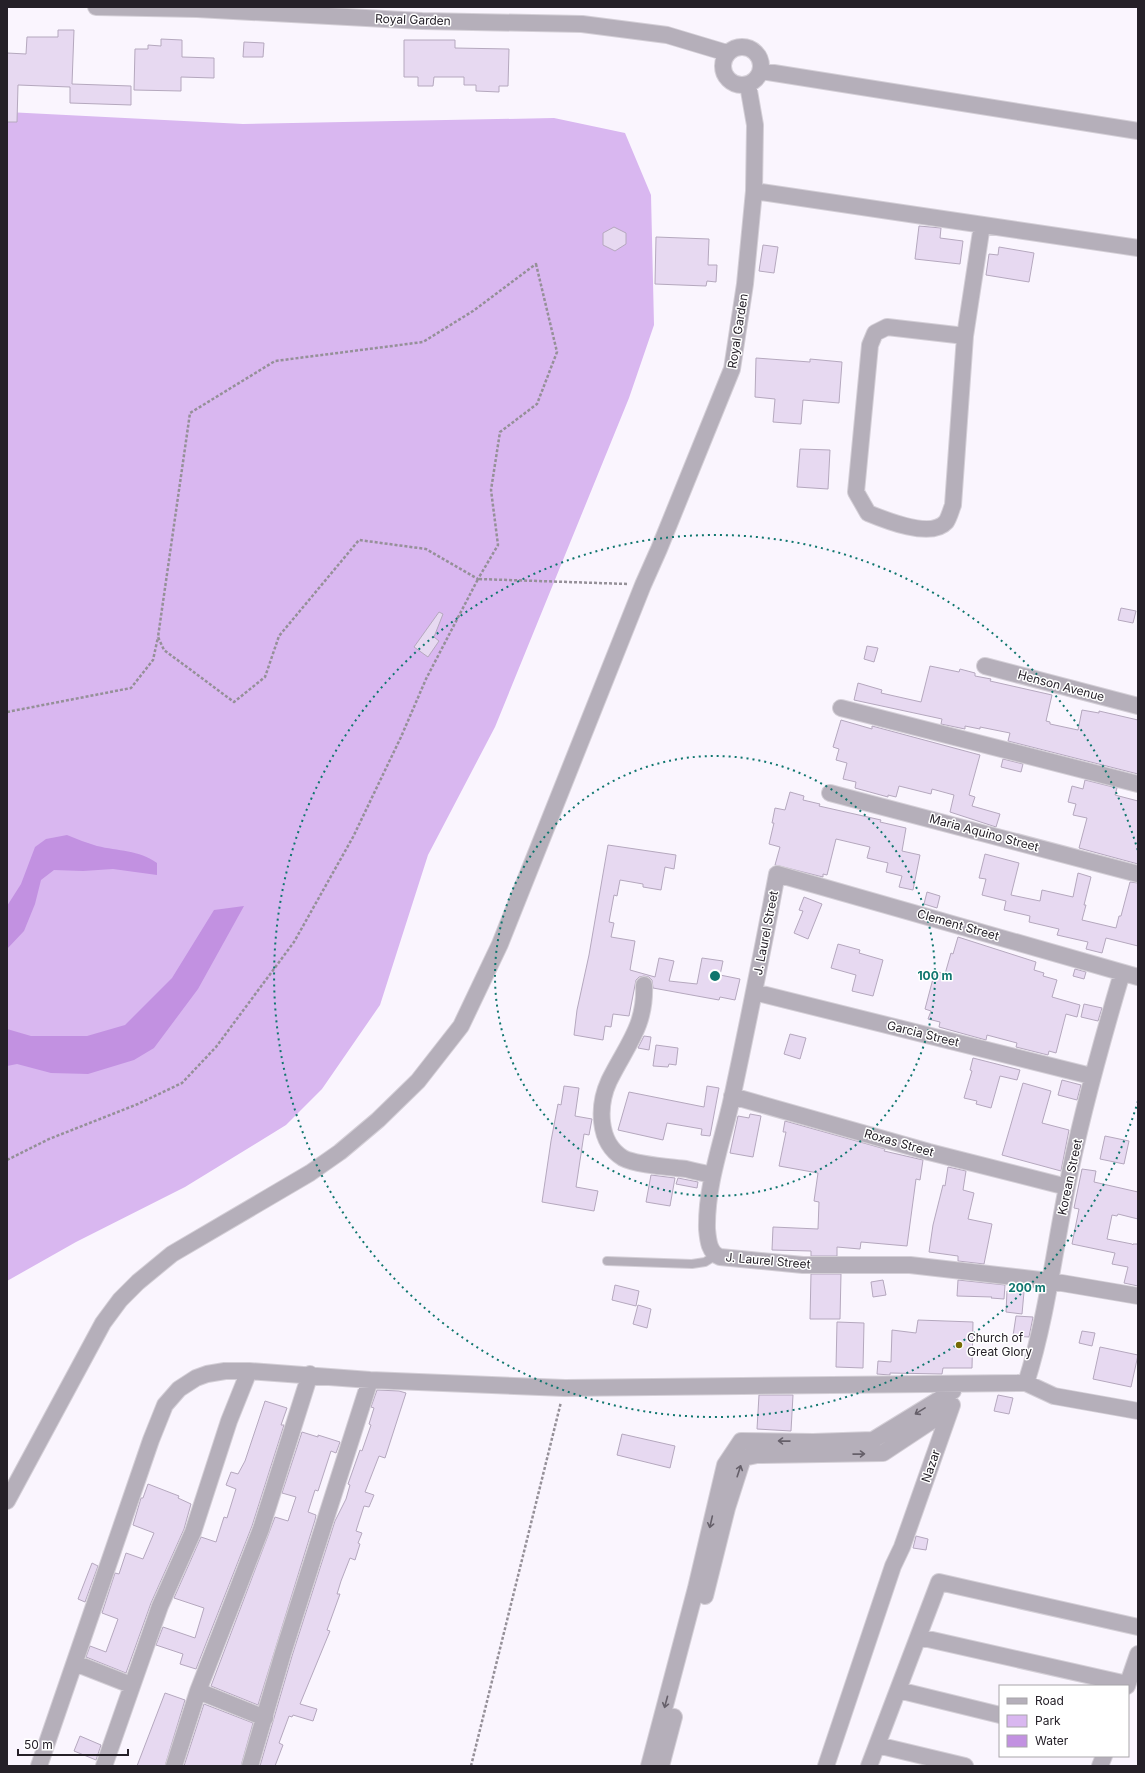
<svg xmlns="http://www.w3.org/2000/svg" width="1145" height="1773" font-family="Inter,sans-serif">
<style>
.green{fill:#d9b7f0}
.water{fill:#c291e1}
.building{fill:#e7d9f1;stroke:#b5a8be}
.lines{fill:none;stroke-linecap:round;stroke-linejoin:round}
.service-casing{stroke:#d4cfd7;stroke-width:10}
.minor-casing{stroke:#d4cfd7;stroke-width:18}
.path{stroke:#959098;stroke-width:2.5;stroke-dasharray:3 2;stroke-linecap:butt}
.service{stroke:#b5afba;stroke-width:8}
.minor{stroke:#b5afba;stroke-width:16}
.oneway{stroke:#66606a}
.ring{fill:none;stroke:#0f766e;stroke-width:2;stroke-dasharray:2 4}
.poi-dot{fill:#766a03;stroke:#fff;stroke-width:1.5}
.labels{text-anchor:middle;stroke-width:3;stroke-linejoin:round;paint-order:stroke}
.street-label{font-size:12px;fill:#252028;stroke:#fff}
.poi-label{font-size:12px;fill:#252028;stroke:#fff;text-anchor:start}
.centre{fill:#0f766e;stroke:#fff;stroke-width:2}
.ring-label{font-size:12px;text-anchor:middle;font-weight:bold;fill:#0f766e;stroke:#fff;stroke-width:3;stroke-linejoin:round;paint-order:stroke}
</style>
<rect width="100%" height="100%" fill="#faf5fe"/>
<path class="green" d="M7 112 243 124 554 118 625 133 651 195 654 325 629 398 495 727 428 855 380 1005 322 1089 286 1125 185 1187 76 1242 7 1281Z"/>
<path class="water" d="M67 835C77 839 87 843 97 846 118 851 139 850 157 863V875L113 869 83 871 54 870 41 880 35 904 24 931 7 949V906L21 884 35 847 46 839Z
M244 906 198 989 154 1048 134 1060 88 1074 51 1073 17 1064 7 1066V1029L31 1036H87L125 1025 172 978 214 910Z"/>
<path class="building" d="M58 30H74L72 84 131 86V105L70 103V87L18 85 17 122H7V53L26 54 27 37H58Z
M161 39 182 40V57L214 58V78L181 77V91L134 90 135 49H148V45L161 46Z
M404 40H455V48L509 49 508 86H499V92L476 91V85H464V77H434L433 86H418V77H404Z
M244 42 264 43 263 57H243Z
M919 226 941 228 940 238 963 241 960 264 915 259Z
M614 227 626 233V244L615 251 603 245V233Z
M656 237 709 239 708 265H717L716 282 707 281 706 286 655 284Z
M763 245 778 247 774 273 759 271Z
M999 247 1034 253 1029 282 986 275 989 254 998 255Z
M756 358 810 362V359L842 362 839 403 803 400 801 424 773 422 775 399 755 397Z
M800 449 830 450 828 489 797 487Z
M1121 608 1136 611 1133 623 1118 620Z
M439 612 443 614 434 637 439 641 428 657 414 647Z
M867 646 878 648 874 662 864 659Z
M930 666 959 672 960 669 975 673V676L991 679 990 681 1052 695 1046 721 1050 722V724L1078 730 1082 710 1099 713V711L1138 720V774L1008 741 1010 733 980 727V729L965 726V729L941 724 942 719 854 700 858 683 882 690 881 693 921 702Z
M841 720 872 729V726L980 755 969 795 975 797 972 806 1000 814 996 827 950 812 954 795 932 789 931 794 899 786 896 797 888 795V797L855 788 856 782 843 779 847 763 836 760 839 749 833 747Z
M1003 759 1023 764 1021 772 1001 767Z
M1085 780 1117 788 1115 795 1138 801V864L1079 848 1087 818 1073 815 1076 804 1068 802 1072 786 1083 789Z
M790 792 804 796 803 800 820 804 819 806 881 820 880 822 906 828 902 851 920 855 913 890 899 887 902 876 886 872 888 863 867 858 870 847 836 839 827 875 823 874V877L775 865 780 847 769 844 774 823H772L775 808 785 810Z
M608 845 676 855 674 869 665 867 661 890 643 887V884L620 880 617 896 614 895 609 922 614 923 611 937 635 941 630 970 655 977 659 958 674 961 669 981 697 984 702 958 723 961 720 975 740 979 735 1000 720 997 719 1000 653 988 652 980 649 977 644 976 639 977 636 980 629 1016 613 1014 611 1027 605 1026 603 1040 574 1035 577 1010 589 955Z
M985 854 1019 863 1011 895 1040 901 1042 890 1073 897 1078 873 1091 877 1084 905H1086L1082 920 1116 928 1119 916H1121L1130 882 1138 883V946L1106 938 1102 953 1086 949 1088 942 1057 935 1059 929 1029 922 1030 916 1004 910 1006 901 982 895 986 879 979 878Z
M927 892 940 896 937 908 924 904Z
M804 897 822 904 808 939 794 933 803 911 799 910Z
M958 937 1036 962 1034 970 1044 973 1043 976 1057 980 1052 997 1080 1005 1077 1017 1066 1014 1056 1053 1049 1051 1048 1055 1016 1047 1017 1043 987 1035 986 1040 939 1027 940 1022 928 1019 931 1011 925 1009 935 971 945 974 951 953 953 954Z
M838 944 860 950 859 953 883 960 873 996 852 991 856 975 831 968Z
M1075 969 1086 972 1084 979 1073 976Z
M1084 1004 1102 1008 1098 1021 1081 1017Z
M790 1034 806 1038 800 1059 784 1054Z
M644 1036 651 1037 649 1050 638 1048Z
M656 1045 678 1048 676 1065 669 1064 668 1067 653 1066Z
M973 1058 1020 1070 1017 1080 1000 1076 991 1108 976 1104 977 1101 964 1098 972 1071 970 1070Z
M1062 1080 1081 1085 1077 1100 1058 1095Z
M1023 1083 1051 1091 1042 1123 1069 1130 1061 1171 1002 1155Z
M564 1086 579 1088 575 1116 592 1119 589 1135 584 1134 576 1187 598 1191 594 1211 542 1202 551 1141 558 1104 561 1105Z
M707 1086 719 1088 710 1136 701 1135 702 1129 667 1123 663 1140 618 1130 629 1092 704 1107Z
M750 1114 761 1116 753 1157 730 1153 738 1116 749 1118Z
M785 1121 885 1149 884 1151 923 1160 920 1180 916 1179 907 1246 861 1242 860 1249 837 1247V1256H811V1251L772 1250 773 1227 818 1229 819 1202 814 1201 818 1173 779 1166 786 1132H783Z
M1105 1136 1129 1141 1124 1164 1100 1159Z
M948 1167 966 1171 963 1190 974 1193 968 1219 992 1224 984 1264 958 1261V1256L929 1252 933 1225 943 1185 945 1186Z
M1082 1169 1096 1171 1094 1182 1138 1192V1219L1118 1214 1117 1216 1112 1215 1107 1239 1132 1244 1133 1245V1244H1138V1286L1124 1283 1128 1267 1112 1264 1115 1253 1072 1244 1079 1209 1074 1208Z
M651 1175 675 1178 670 1206 646 1202Z
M678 1178 698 1182 697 1188 676 1184Z
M811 1274H841L840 1319H810Z
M883 1280 886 1295 873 1297 871 1282Z
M958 1280 1005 1285 1004 1299 991 1298 992 1297 957 1296Z
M615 1285 639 1291 636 1306 612 1300Z
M1007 1291 1024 1292 1022 1314 1006 1312Z
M638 1305 651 1309 647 1328 633 1324Z
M1016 1316 1033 1317 1029 1337 1013 1336Z
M918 1320 973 1322 972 1368H943L942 1374 890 1373V1375L877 1374 878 1361 891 1362 892 1330 916 1333Z
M837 1322 864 1323 863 1368 836 1367Z
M1082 1331 1095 1333 1092 1346 1079 1343Z
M1100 1347 1138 1355 1131 1387 1093 1379Z
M377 1390 399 1391 406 1393 385 1458 379 1456 365 1492 374 1495 369 1507 364 1506 356 1531 362 1533 358 1543 360 1544 355 1560 350 1558 341 1581 337 1594H340L327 1630 330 1631 300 1704 317 1709 313 1721 293 1715 292 1717 289 1716 279 1743 283 1745 275 1766H260L292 1656 335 1521 346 1499 350 1485 348 1484 360 1450 362 1451 371 1425 369 1424 374 1408 371 1407Z
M759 1395H793L791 1431 757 1429Z
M998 1395 1013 1398 1009 1414 994 1411Z
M265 1401 287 1408 281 1425H284L252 1526 196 1669 180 1664 183 1654 156 1645 163 1627 195 1638 204 1608 174 1598 201 1537 216 1542 224 1517 227 1518 236 1489 226 1485 231 1472 238 1474 245 1461Z
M302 1432 318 1437V1435L340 1442 336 1453 331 1451 318 1491 315 1490 308 1512 316 1515 315 1520 258 1705 211 1686 275 1517 288 1521 296 1497 282 1493Z
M622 1434 675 1446 670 1468 617 1455Z
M148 1484 179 1496 178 1498 191 1504 184 1529 151 1603 126 1673 86 1657 90 1646 106 1652 118 1619 102 1613 115 1573 119 1574 126 1553 143 1559 154 1533 133 1525 141 1498H143Z
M916 1536 928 1539 926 1550 913 1548Z
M92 1563 98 1566 85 1602 78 1599Z
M165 1693 185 1700 165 1766H137Z
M204 1704 253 1723 241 1766H184Z
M80 1736 101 1745 96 1760 74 1751Z"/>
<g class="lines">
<g class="service-casing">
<path id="service" d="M607 1261 692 1264 705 1262 713 1257 714 1255"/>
</g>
<g class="minor-casing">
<path id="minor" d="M96 7 197 9 422 21 582 24 667 35 727 53
M723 66a19 19 0 1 1 38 0a19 19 0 1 1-38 0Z
M761 71 1138 131
M754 191 1138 248
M965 336 887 327 875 333 870 345 856 492 868 513C885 520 931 539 946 522 949 518 951 510 953 505L965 336 982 225
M985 666 1138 706
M841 708 1138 784
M830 793 1138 874
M1138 977 777 874C763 948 748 1023 732 1098 723 1140 706 1184 707 1229 708 1240 709 1253 720 1257L803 1265H910L1050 1281 1138 1296
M644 985C646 1026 626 1046 609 1081 598 1105 597 1142 623 1158 636 1165 670 1167 686 1169 695 1171 703 1174 713 1174
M754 992 1091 1076
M732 1096 929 1152 1067 1187
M1026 1383C1046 1320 1054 1253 1067 1187 1081 1115 1101 1044 1122 973
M7 1501 103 1323 120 1300 138 1282 172 1254 310 1173 340 1152 378 1120 418 1081 461 1026 500 944 643 585 659 549 732 369 745 284 754 191 755 125 748 85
M705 1596 727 1508 743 1458 757 1455 883 1453 951 1408
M919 1637 1127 1684
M75 1663 131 1685
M1127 1686 1138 1654
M898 1690 1000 1715
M198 1691 265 1718
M877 1745 965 1766
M39 1766 151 1440 165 1405 179 1389 196 1378 207 1374 225 1371H249L370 1380 565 1388 1026 1383 1054 1396 1138 1411
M104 1766 160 1606 193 1532 229 1421 249 1371
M174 1766 198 1691 261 1529 310 1374
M250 1766 283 1653 370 1380
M649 1766 696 1588 725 1465 741 1441 813 1442 873 1440 953 1391
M661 1766 674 1717
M826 1766 893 1566 902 1547 952 1405
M869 1766 939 1582 1138 1627
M1100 1766 1104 1756"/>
</g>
<path class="path" d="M536 264 557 352 537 404 500 432 491 490 498 545 478 579 426 549 359 540 279 636 265 677 234 702 164 650 158 637 190 413 275 361 423 342 473 311Z
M7 712 131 688 153 660 158 637
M7 1160 49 1139 138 1104 182 1083 216 1047 294 942 353 837 401 737 426 679 478 579 628 584
M471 1766 561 1402"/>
<use href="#service" class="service"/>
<use href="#minor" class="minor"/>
</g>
<defs><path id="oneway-shaft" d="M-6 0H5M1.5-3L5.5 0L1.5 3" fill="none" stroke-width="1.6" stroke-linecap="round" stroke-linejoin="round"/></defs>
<g class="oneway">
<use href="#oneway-shaft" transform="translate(920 1411) rotate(148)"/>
<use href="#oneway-shaft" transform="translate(784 1441) rotate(-179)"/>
<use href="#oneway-shaft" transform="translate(859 1454) rotate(-1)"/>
<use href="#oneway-shaft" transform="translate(739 1471) rotate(-72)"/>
<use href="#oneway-shaft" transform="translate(711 1522) rotate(103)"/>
<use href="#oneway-shaft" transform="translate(666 1702) rotate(105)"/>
</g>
<g class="ring">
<circle cx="715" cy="976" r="220"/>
<path d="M1138 1101A441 441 0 1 1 1138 851"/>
</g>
<circle class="poi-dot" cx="959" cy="1345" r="4"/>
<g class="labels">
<g class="street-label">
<text transform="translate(413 20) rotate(2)" y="4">Royal Garden</text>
<text transform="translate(738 331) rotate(-81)" y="4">Royal Garden</text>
<text transform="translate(1061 686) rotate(15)" y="4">Henson Avenue</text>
<text transform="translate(984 833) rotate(15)" y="4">Maria Aquino Street</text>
<text transform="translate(958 925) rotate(16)" y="4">Clement Street</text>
<text transform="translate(766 933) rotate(-79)" y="4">J. Laurel Street</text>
<text transform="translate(923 1034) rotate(14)" y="4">Garcia Street</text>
<text transform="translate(899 1143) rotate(16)" y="4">Roxas Street</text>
<text transform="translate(1070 1177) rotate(-78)" y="4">Korean Street</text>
<text transform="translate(768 1261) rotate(5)" y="4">J. Laurel Street</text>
<text transform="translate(931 1466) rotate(-71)" y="4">Nazar</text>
</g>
<g class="poi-label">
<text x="967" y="1342">Church of<tspan x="967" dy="14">Great Glory</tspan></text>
</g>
</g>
<circle cx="715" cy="976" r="6" class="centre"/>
<g class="ring-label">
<text x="935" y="980">100 m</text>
<text x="1027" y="1292">200 m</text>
</g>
<rect width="1145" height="1773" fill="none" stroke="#252028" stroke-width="16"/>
<rect x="999" y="1685" width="130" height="72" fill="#ffffff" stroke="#a8a6a9"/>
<rect x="1007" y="1698" width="20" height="6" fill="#b5afba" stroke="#a8a6a9"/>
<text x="1035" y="1705" font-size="12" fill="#252028">Road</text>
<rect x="1007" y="1715" width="20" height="12" fill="#d9b7f0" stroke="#a8a6a9"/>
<text x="1035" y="1725" font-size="12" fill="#252028">Park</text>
<rect x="1007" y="1735" width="20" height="12" fill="#c291e1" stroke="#a8a6a9"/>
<text x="1035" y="1745" font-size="12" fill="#252028">Water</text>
<path d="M18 1749v6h110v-6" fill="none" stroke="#252028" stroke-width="2"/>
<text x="24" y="1749" font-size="12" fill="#252028" stroke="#ffffff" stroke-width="3" paint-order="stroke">50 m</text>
</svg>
